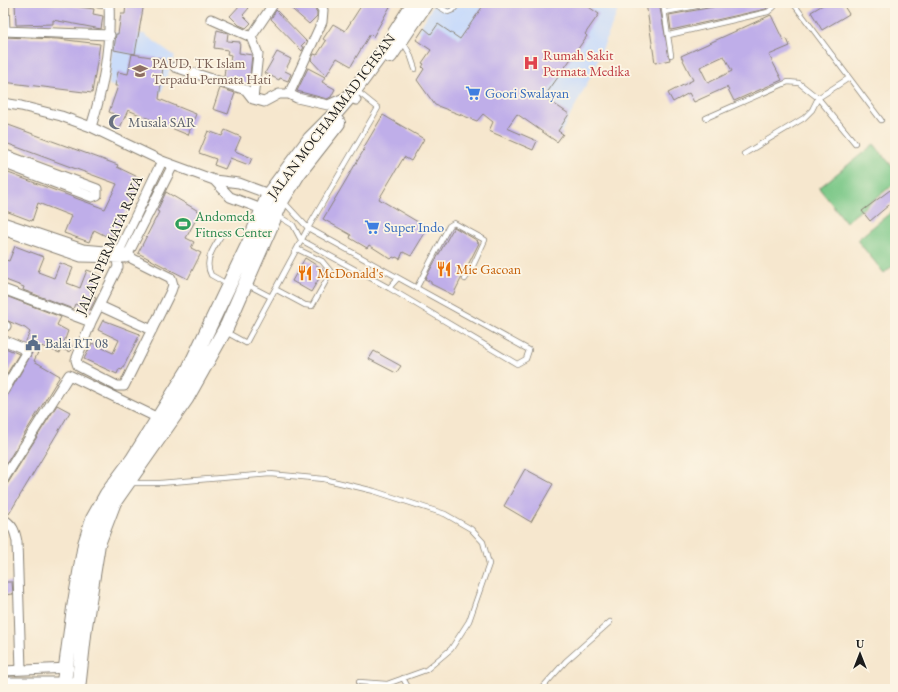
<svg xmlns="http://www.w3.org/2000/svg" width="898" height="692" font-family="'EB Garamond',serif">
<style>
.built{fill:#cadcf9}
.green{fill:#7bc888;stroke:#4c7252}
.building{fill:#bfaee9;fill-rule:evenodd}
.lines{fill:none;stroke-linecap:round;stroke-linejoin:round}
.service-casing{stroke:#898275;stroke-width:6}
.minor-casing{stroke:#898275;stroke-width:11}
.primary-casing{stroke:#898275;stroke-width:16}
.service{stroke:#fff;stroke-width:4.5}
.minor{stroke:#fff;stroke-width:9}
.primary{stroke:#fff;stroke-width:14}
.labels{text-anchor:middle;stroke-width:3.5;stroke-linejoin:round;paint-order:stroke}
.health-label{font-size:14px;fill:#be3a42;stroke:#fcf5e5;text-anchor:start}
.education-label{font-size:14px;fill:#785e54;stroke:#fcf5e5;text-anchor:start}
.shop-label{font-size:14px;fill:#366cbe;stroke:#fcf5e5;text-anchor:start}
.street-label{font-size:14px;fill:#1c1c1c;stroke:#fcf5e5}
.worship-label{font-size:14px;fill:#5b616d;stroke:#fcf5e5;text-anchor:start}
.leisure-label{font-size:14px;fill:#27864d;stroke:#fcf5e5;text-anchor:start}
.food-label{font-size:14px;fill:#c56008;stroke:#fcf5e5;text-anchor:start}
.service-label{font-size:14px;fill:#4e5e75;stroke:#fcf5e5;text-anchor:start}
</style>
<rect width="100%" height="100%" fill="#fcf5e5"/>
<filter id="ink" filterUnits="userSpaceOnUse"><feTurbulence type="fractalNoise" baseFrequency=".025" numOctaves="2"/><feDisplacementMap in="SourceGraphic" scale="8" xChannelSelector="R" yChannelSelector="G"/><feConvolveMatrix kernelMatrix="1 2 1 2 8 2 1 2 1" color-interpolation-filters="sRGB"/></filter>
<filter id="wash" filterUnits="userSpaceOnUse"><feTurbulence type="fractalNoise" baseFrequency=".012" numOctaves="4" result="noise"/><feDisplacementMap in="SourceGraphic" scale="16" xChannelSelector="R" yChannelSelector="G"/><feGaussianBlur stdDeviation="0.9" result="paint"/><feColorMatrix in="noise" values="0 0 0 0 0 0 0 0 0 0 0 0 0 0 0 0 0 1.4 0 .05"/><feComposite in="paint" operator="in"/></filter>
<g filter="url(#wash)">
<rect width="100%" height="100%" fill="#f6e7ce"/>
<path class="built" d="M434 3H621L593 72 560 135 453 55 418 32Z
M113 32 144 34 175 56 161 93 139 89 134 92 109 85Z"/>
<path class="green" d="M874 144 895 170V183L846 222 819 188Z
M895 209V264L884 273 857 240Z"/>
<g id="blocks">
<path class="building" d="M15 3H52L94 9 93 14 103 16 101 29 53 20V24L16 25Z
M126 3H144L135 54 114 50 116 34H118L121 14H125Z
M242 3 249 8 243 15 251 23 246 28 239 25 230 16Z
M285 3H306L314 8 317 12V16L309 24Z
M363 3H392L373 37 370 34 351 66 337 58 326 76 311 60 314 54 317 55 326 41 323 39 333 24 345 31Z
M485 3H583L599 14 585 34 587 36 544 97 569 114 558 131 563 134 557 142 517 114 507 128 537 141 533 150 489 131 493 122 483 114 477 121 435 105 417 80 424 69 422 67 424 64 422 63 431 50 416 40 424 28 431 34 438 24 460 39Z
M646 3H659L670 60 655 63Z
M667 3H692L668 8Z
M716 3H771L766 9 671 30 669 15 713 7Z
M826 3H842L849 14 822 30 811 12Z
M276 10 306 41 301 46 304 47 302 51 271 19Z
M771 15 783 40 787 39 790 46 769 55 782 80 734 101 727 87 694 102 689 93 673 102 668 93 693 80 681 56ZM724 56 732 71 708 83 700 67Z
M217 30 228 33 227 41 240 42 239 53 252 55 249 85 224 77 225 68 229 69 231 55 227 54 228 50 214 48Z
M3 37 58 39 100 44 92 93 3 82Z
M277 52 291 59 285 71 291 74 288 81 280 78 279 80 265 73Z
M132 54 164 59 159 99 196 114 188 135 128 110 119 130 109 125 114 114 109 112 118 86H115L118 72 128 74Z
M308 68 325 77 322 82 335 89 331 97 327 99 297 91Z
M220 88 235 93 228 114 213 109Z
M383 115 424 139 411 161 404 157 379 199 428 228 411 256 403 252 400 259 396 257 395 258 393 257 391 259 369 245 367 248 350 238 351 235 323 219 365 148 364 147Z
M3 123 118 165 117 167 142 179 113 236 107 233 106 236 94 230 89 242 64 233 71 216 38 203 32 221 3 210V171L105 209 117 184 3 142Z
M225 130 241 137 235 151 252 158 249 165 230 158 225 169 214 165 216 159 199 153 208 131 222 136Z
M890 190 895 196V200L870 221 862 211Z
M166 192 200 212 186 238 194 242 191 248 201 253 188 279 138 253 159 212 157 211Z
M454 227 478 241 477 242 479 243 453 295 431 284V282L425 279Z
M15 246 44 257 38 272 54 278 60 263 73 268 67 283 80 288 87 270 101 275 93 297 96 298 90 310 75 304 73 309 23 290 24 287 3 279V259L9 261Z
M305 258 324 270 311 292 292 281Z
M3 295 61 317 57 325 68 331 64 342 72 346 70 352 61 349 60 353 41 346 34 361 60 376 3 469V398L8 395 32 353 25 343 30 332 25 328 3 319Z
M103 320 140 334 122 370 119 369 117 374 84 359 92 343 113 353 119 340 98 330Z
M3 347 19 354 3 380Z
M374 351 401 366 396 373 369 359Z
M57 405 70 412 9 514 3 511V486L8 483Z
M525 469 553 484 531 522 504 506Z
M3 582H12L13 594 3 595Z"/>
</g>
</g>
<g filter="url(#ink)">
<use href="#blocks" fill-opacity="0" stroke="#898275" stroke-width="1"/>
<g class="lines">
<g class="service-casing">
<path id="service" d="M433 3 448 12 453 10 459 3
M663 3 671 55
M793 3 881 120
M665 12 712 3
M669 35 768 12 774 7 775 3
M403 42 410 54 415 69
M706 118 788 82 799 83 818 98 855 143
M744 154 804 118 812 110 818 98 849 78
M278 216 293 225 301 240 389 288 517 364 526 359 529 350 308 228 283 201
M222 234C215 246 203 260 211 275L227 284
M248 285 271 297
M417 287 449 226 454 223 485 240 472 268 465 279
M389 288 398 278
M275 289 305 305 312 306 331 272 322 261 297 249
M226 332 246 343 308 228 378 108 357 91
M131 483H160L270 474 324 479 374 491 445 514 471 529 483 542 489 564 469 621 451 649 426 670 387 684 359 682
M403 678 409 689
M541 689 566 661 610 622"/>
</g>
<g class="minor-casing">
<path id="minor" d="M4 3 5 31
M99 3 109 4
M211 19 251 37
M3 31 110 35
M251 37 258 54 253 99
M251 37 274 3
M175 67 246 90 253 99 264 102 279 94H289L297 98 328 105 348 96 356 100
M289 94 322 22 323 10 318 3
M3 103 21 106 61 116 91 127 162 161 214 180 239 183 274 196
M91 127C104 86 111 47 109 3
M3 154 97 189V195L92 197 3 163
M214 180 230 197 267 211
M3 222 83 249 127 253 133 259 171 278 173 285 171 291 124 386H117L78 366 76 360 91 322 118 267 117 258 119 251 162 161
M3 230 81 257 123 258
M126 258 173 165
M3 289 91 322
M100 306 152 330
M3 325 6 326
M3 340 22 348 26 353 3 392
M3 480 69 375 158 418
M3 519C13 525 15 531 17 542L21 670
M3 671 69 668
M3 682H79"/>
</g>
<g class="primary-casing">
<path id="primary" d="M390 56 426 3
M63 689 74 608 85 544 93 519 107 494 133 459 189 369 249 243 269 194 310 139 332 117 350 96 384 50 414 3
M78 689 85 626 98 544 114 502 186 399 227 326 282 200 298 174 338 123"/>
</g>
<use href="#service" class="service"/>
<use href="#minor" class="minor"/>
<use href="#primary" class="primary"/>
</g>
</g>
<defs>
<g id="hospital-bare" transform="scale(1.2)"><path d="M-5-5h3v3.5h4V-5h3V5h-3V1.5h-4V5h-3Z" fill="#e0444e" stroke="#fcf5e5" stroke-width="2.5" paint-order="stroke"/></g>
<g id="school-bare" transform="scale(1.2)"><path d="M0-5L7-2L0 1L-7-2ZM-4 1L0 2.5L4 1V4Q0 6-4 4Z" fill="#8d6e63" stroke="#fcf5e5" stroke-width="2.5" paint-order="stroke"/></g>
<g id="supermarket-bare" transform="scale(1.2)"><path d="M-6-5.5h2.5l.6 2H6L4.5 2H-2.5L-4.4-4H-6ZM-1.5 3.2a1.3 1.3 0 1 0 .1 0ZM3 3.2a1.3 1.3 0 1 0 .1 0Z" fill="#3f7fe0" stroke="#fcf5e5" stroke-width="2.5" paint-order="stroke"/></g>
<g id="mosque-bare" transform="scale(1.2)"><path d="M3.5-4.9A6 6 0 1 0 3.5 4.9A5 5 0 1 1 3.5-4.9Z" fill="#6b7280" stroke="#fcf5e5" stroke-width="2.5" paint-order="stroke"/></g>
<g id="stadium-bare" transform="scale(1.2)"><path d="M0-5a6.5 5 0 1 0 0 10a6.5 5 0 1 0 0-10ZM-3.5-1.8h7v3.6h-7Z" fill="#2e9e5b" stroke="#fcf5e5" stroke-width="2.5" paint-order="stroke"/></g>
<g id="restaurant-bare" transform="scale(1.2)"><path d="M-5-6h1v4h1v-4h1v4h1v-4h1v5L-1.5 .5V6h-2V.5L-5-1ZM5-6V6H3V1.5H1.5Q1.5-4 5-6Z" fill="#e8710a" stroke="#fcf5e5" stroke-width="2.5" paint-order="stroke"/></g>
<g id="civic-bare" transform="scale(1.2)"><path d="M-.6-6.5H3V-4.5H.6V-3L4-1V1h2V6H-6V1h2V-1L-.6-3ZM-1.2 2.5V6h2.4V2.5Z" fill="#5c6f8a" stroke="#fcf5e5" stroke-width="2.5" paint-order="stroke"/></g>
</defs>
<g fill-rule="evenodd">
<use href="#hospital-bare" x="531" y="63"/>
<use href="#school-bare" x="140" y="71"/>
<use href="#supermarket-bare" x="473" y="93"/>
<use href="#mosque-bare" x="116" y="122"/>
<use href="#stadium-bare" x="183" y="224"/>
<use href="#supermarket-bare" x="372" y="227"/>
<use href="#restaurant-bare" x="444" y="269"/>
<use href="#restaurant-bare" x="305" y="273"/>
<use href="#civic-bare" x="33" y="343"/>
</g>
<g class="labels">
<g class="health-label">
<text x="543" y="60">Rumah Sakit<tspan x="543" dy="16">Permata Medika</tspan></text>
</g>
<g class="education-label">
<text x="152" y="68">PAUD, TK Islam<tspan x="152" dy="16">Terpadu Permata Hati</tspan></text>
</g>
<g class="shop-label">
<text x="485" y="98">Goori Swalayan</text>
<text x="384" y="232">Super Indo</text>
</g>
<g class="street-label">
<text transform="translate(331 116) rotate(-53)" y="5">JALAN MOCHAMMAD ICHSAN</text>
<text transform="translate(109 245) rotate(-67)" y="5">JALAN PERMATA RAYA</text>
</g>
<g class="worship-label">
<text x="128" y="127">Musala SAR</text>
</g>
<g class="leisure-label">
<text x="195" y="221">Andomeda<tspan x="195" dy="16">Fitness Center</tspan></text>
</g>
<g class="food-label">
<text x="456" y="274">Mie Gacoan</text>
<text x="317" y="278">McDonald's</text>
</g>
<g class="service-label">
<text x="45" y="348">Balai RT 08</text>
</g>
</g>
<rect width="898" height="692" fill="none" stroke="#fcf5e5" stroke-width="16"/>
<g transform="translate(860 654)" stroke="#fcf5e5" stroke-width="3" paint-order="stroke">
<path d="M0-3L7 15L0 10L-7 15Z" fill="#1c1c1c"/>
<text y="-6" font-size="11" font-weight="bold" text-anchor="middle" fill="#1c1c1c">U</text>
</g>
</svg>
